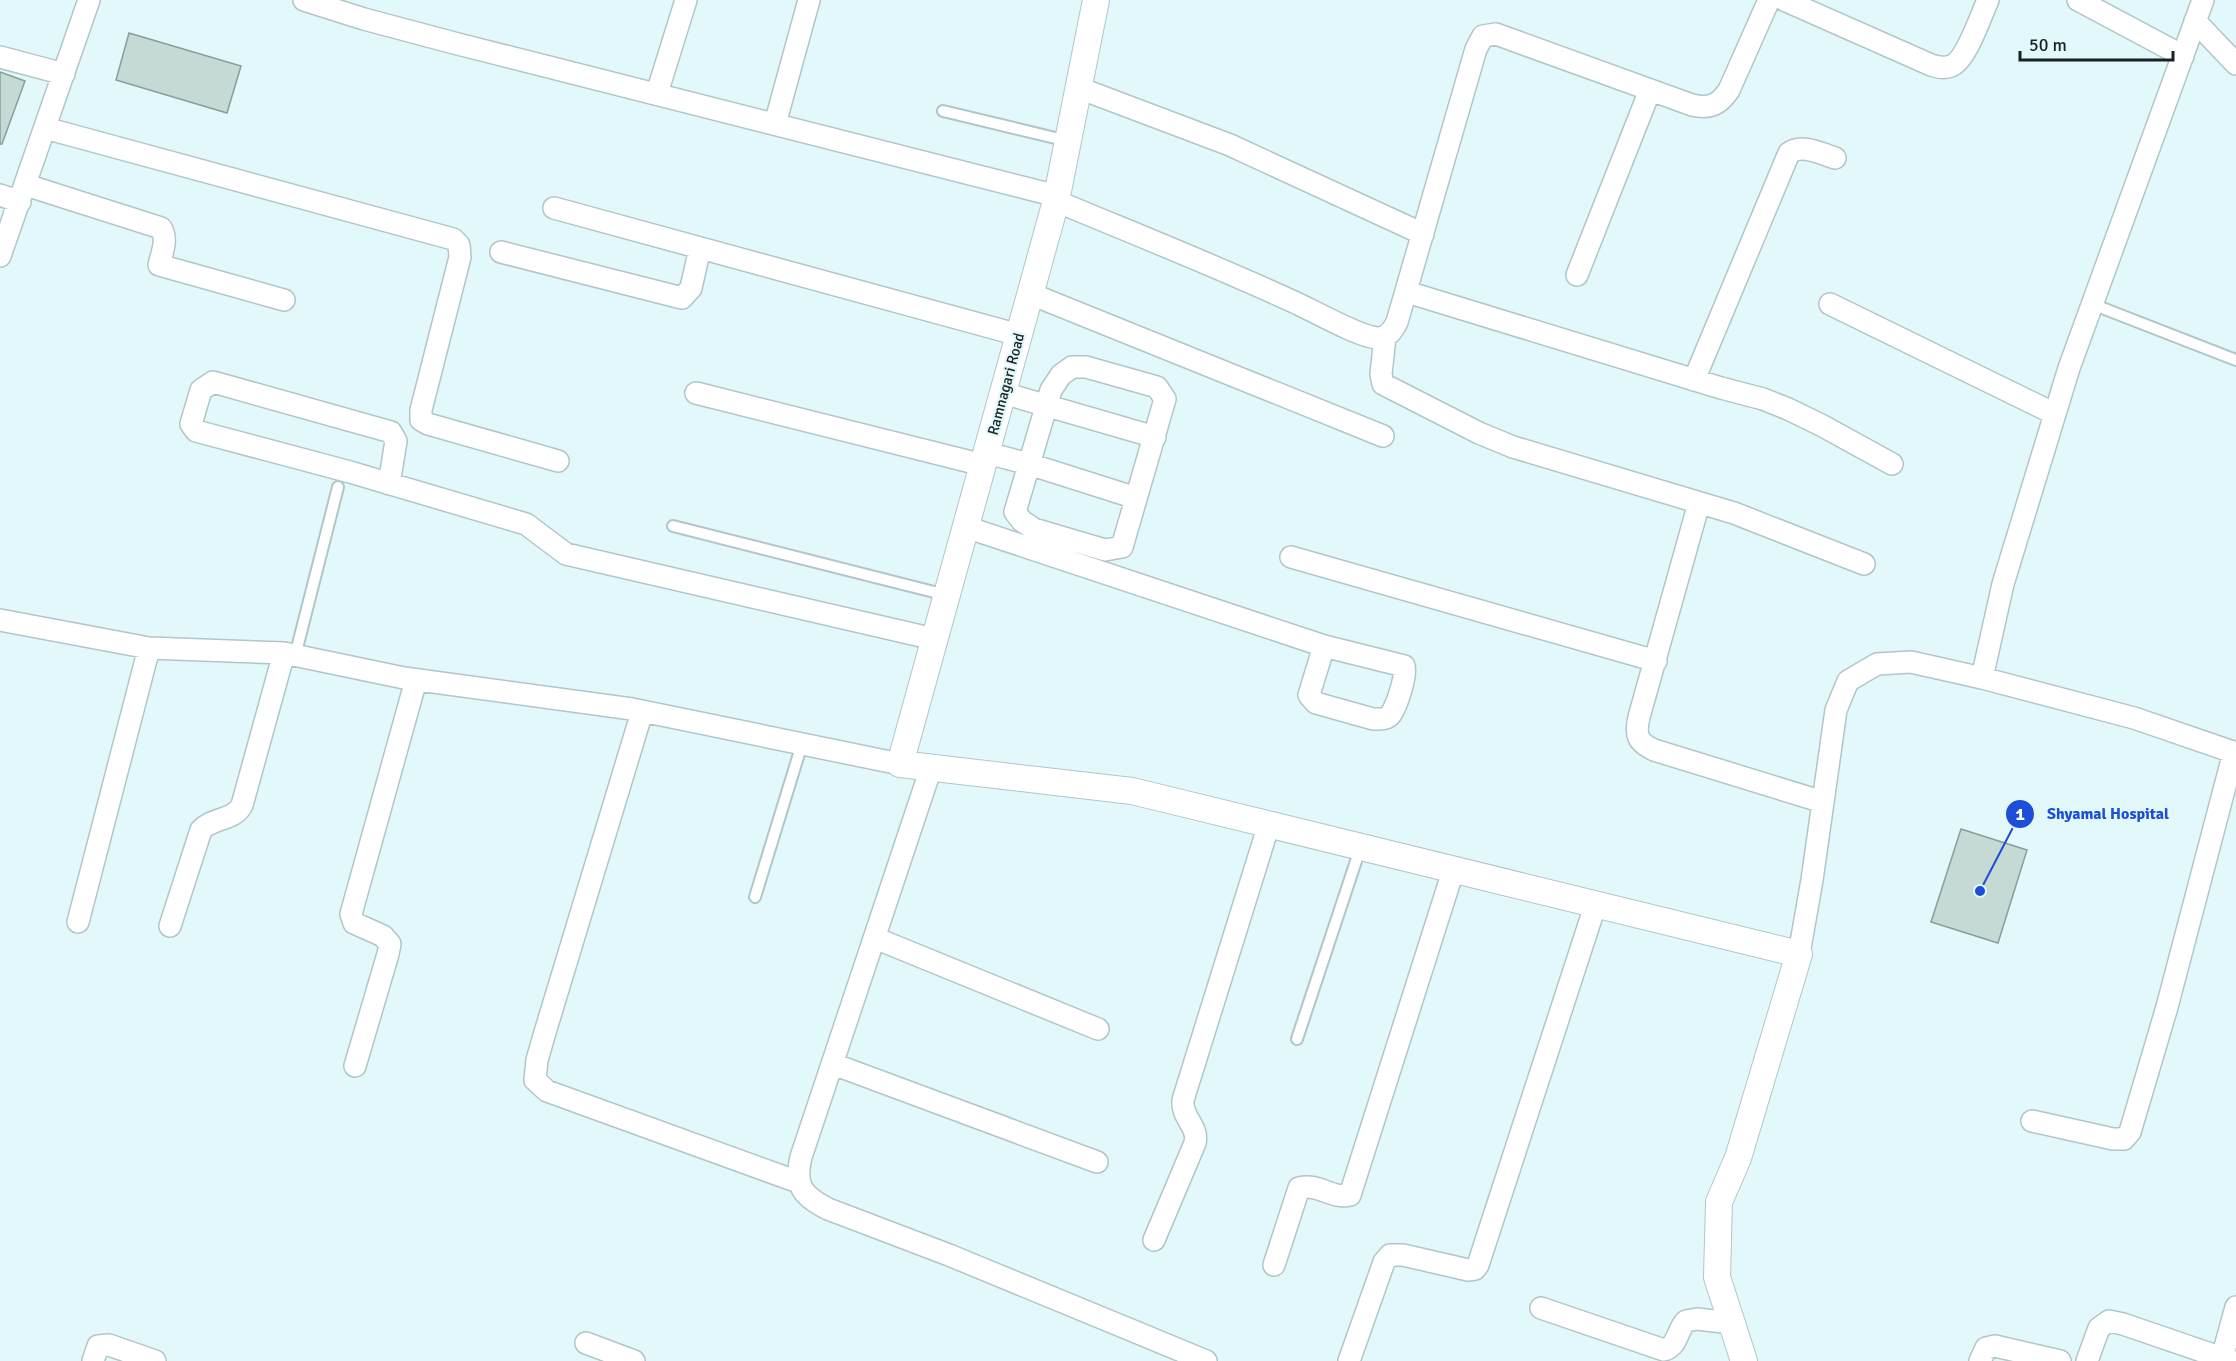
<svg xmlns="http://www.w3.org/2000/svg" width="2236" height="1361" font-family="Signika,sans-serif">
<style>
.building{fill:#c6dad5;stroke:#8a9e99;stroke-width:1.5}
.lines{fill:none;stroke-linecap:round;stroke-linejoin:round}
.service-casing{stroke:#b1c6c9;stroke-width:14}
.minor-casing{stroke:#b1c6c9;stroke-width:24}
.tertiary-casing{stroke:#b1c6c9;stroke-width:28}
.service{stroke:#fff;stroke-width:10}
.minor{stroke:#fff;stroke-width:21}
.tertiary{stroke:#fff;stroke-width:26}
.labels{text-anchor:middle;stroke-width:4.5;stroke-linejoin:round;paint-order:stroke}
.street-label{font-size:15px;fill:#192122;stroke:#e2f8fb}
.leader{fill:none;stroke:#1d4ed8;stroke-width:2}
.callout-dot{fill:#1d4ed8;stroke:#e2f8fb;stroke-width:2}
.mark-label{font-size:18px;text-anchor:middle;font-weight:bold;fill:#fff}
.callout-label{font-size:16px;text-anchor:middle;font-weight:bold;fill:#1d4ed8;stroke:#e2f8fb;stroke-width:4.5;stroke-linejoin:round;paint-order:stroke}
</style>
<rect width="100%" height="100%" fill="#e2f8fb"/>
<path class="building" d="M129 33 241 66 227 113 116 80Z
M0 72 25 81 2 144H0Z
M1961 829 2027 850 1998 943 1931 922Z"/>
<g class="lines">
<g class="service-casing">
<path id="service" d="M943 111 1068 141
M2092 304 2236 360
M673 526 946 595
M295 656 338 487
M755 897 802 744
M1297 1039 1361 846"/>
</g>
<g class="minor-casing">
<path id="minor" d="M304 0 364 19 454 43 1057 196
M1784 0 1931 65C1938 67 1944 69 1951 66 1966 61 1981 15 1988 0
M2078 0 2183 56
M2195 21 2236 64
M0 57 64 74
M1079 88 1230 145 1423 234
M657 93 686 0
M775 124 809 0
M45 128 453 239 459 245 460 257 421 410V420L428 424 558 461
M26 185 161 228C168 239 162 253 159 265L284 300
M0 195 20 202
M1056 201C1135 234 1216 266 1294 302 1312 310 1361 338 1378 338 1388 338 1393 330 1397 322L1476 49 1483 36 1496 34 1692 105C1710 109 1719 105 1729 90L1769 0
M554 208 1019 335
M501 252 682 298 691 288 700 248
M0 256 89 0
M1577 275 1650 90
M1407 292 1721 388 1763 399 1788 409 1821 425 1892 464
M1031 294 1383 436
M1830 304 2055 414
M1385 337 1381 374 1383 384 1479 433 1513 447 1734 513 1864 564
M1072 367H1086L1157 387 1165 399 1122 547 1105 550 1034 529 1022 521 1015 512 1051 390 1061 375Z
M1694 380 1789 153C1801 143 1822 154 1835 158
M696 393 983 465
M1003 393 1155 437
M987 453 1029 464 1136 498
M389 484 396 441 391 432 213 382 201 390 191 424 196 431 350 472 526 524 566 554 934 639
M1699 503 1639 717C1635 735 1637 742 1654 750L1823 802
M966 527 1324 646 1404 666C1407 675 1397 705 1391 714 1387 720 1379 719 1373 719L1316 703 1309 695 1324 646
M1291 557 1656 661
M0 620 149 648 284 653 404 678 632 709 900 764
M1982 678 2003 584 2069 368 2203 0
M642 712 546 1029 537 1060 535 1080 547 1091 798 1182
M931 768 801 1157C794 1185 802 1196 828 1209L949 1255 1206 1361
M78 922 149 648
M170 926 201 830C213 817 234 821 242 805L284 653
M875 938 1098 1029
M1799 954 1812 880 1836 710 1848 681 1877 664 1911 662 1982 678 2134 718 2236 753
M833 1064 1097 1162
M355 1066 388 954 390 944 383 936 354 923 351 914 416 680
M2032 1121 2113 1139H2124L2130 1132 2167 1007 2234 752
M1154 1240 1195 1143C1199 1126 1181 1118 1183 1100L1269 824
M1274 1265 1299 1188C1320 1183 1330 1199 1350 1195L1454 868
M1541 1308 1664 1350C1678 1346 1677 1330 1686 1321L1697 1319 1732 1323
M586 1343 634 1361
M2222 1358 2236 1307
M93 1361 98 1346 109 1345 155 1361
M1349 1361 1384 1262 1390 1255H1403L1468 1270 1475 1269 1478 1265 1596 903
M1980 1361 1986 1348 1995 1346 2060 1361
M2087 1361 2099 1328 2109 1321 2123 1324 2231 1361"/>
</g>
<g class="tertiary-casing">
<path id="tertiary" d="M1096 0 1056 201 900 764 1132 791 1799 954 1738 1158 1719 1202 1717 1277 1744 1361"/>
</g>
<use href="#service" class="service"/>
<use href="#minor" class="minor"/>
<use href="#tertiary" class="tertiary"/>
</g>
<g class="labels">
<g class="street-label">
<text transform="translate(1006 384) rotate(-75)" y="5">Ramnagari Road</text>
</g>
</g>
<path class="leader" d="M1980 891L2020 814"/>
<g class="callout-dot">
<circle cx="1980" cy="891" r="6"/>
<circle cx="2020" cy="814" r="15"/>
</g>
<g class="mark-label">
<text x="2020" y="820">1</text>
</g>
<g class="callout-label">
<text x="2108" y="819">Shyamal Hospital</text>
</g>
<path d="M2020 51v9h153v-9" fill="none" stroke="#192122" stroke-width="3"/>
<text x="2029" y="51" font-size="18" fill="#192122" stroke="#e2f8fb" stroke-width="4.5" paint-order="stroke">50 m</text>
</svg>
